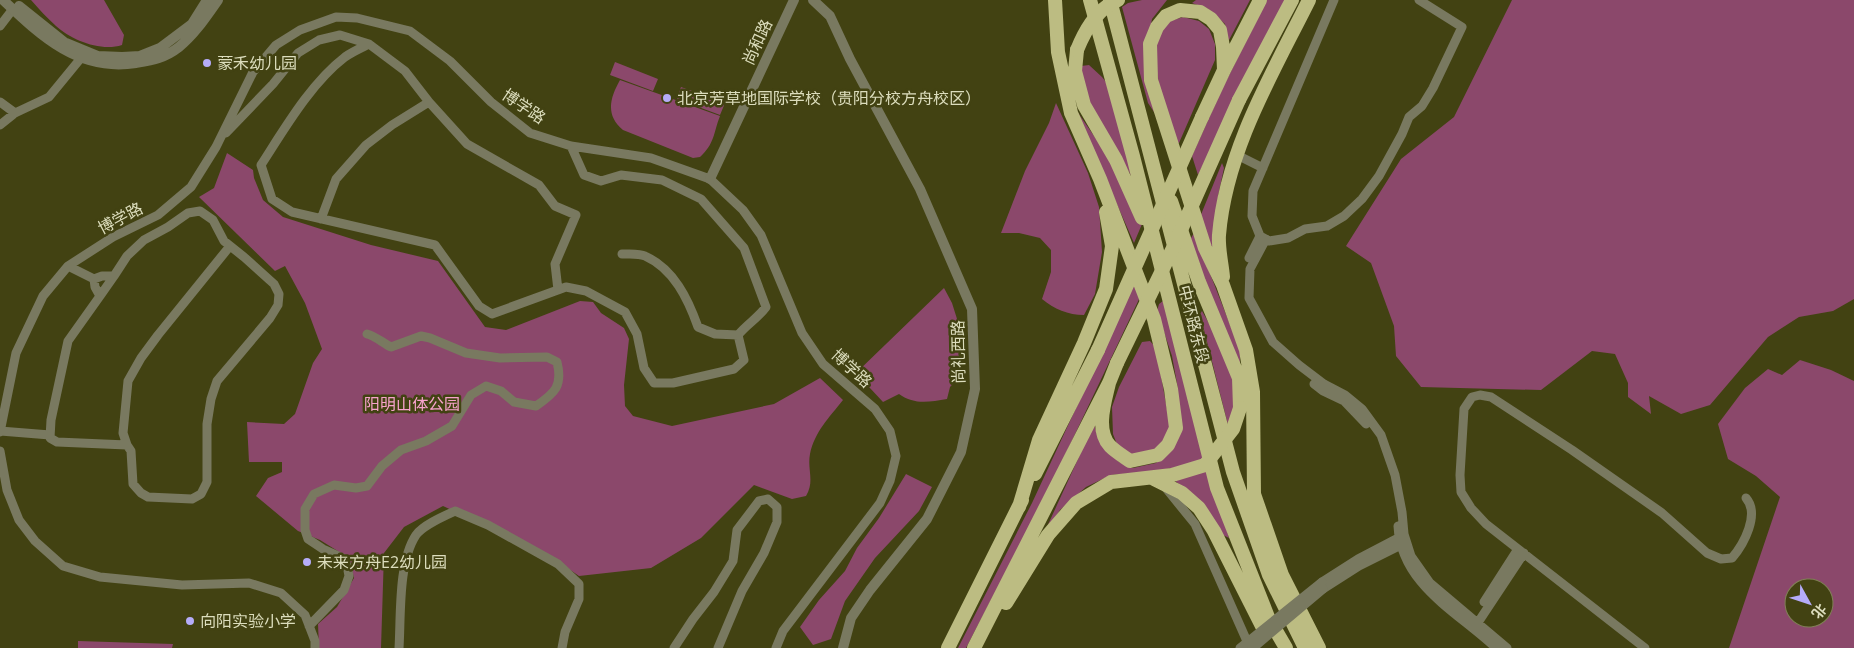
<svg xmlns="http://www.w3.org/2000/svg" width="1854" height="648" font-family="'Open Sans','Noto Sans SC',sans-serif">
<style>
.green{fill:#8b486b;fill-rule:evenodd}
.lines{fill:none;stroke-linecap:round;stroke-linejoin:round}
.minor{stroke:#797960;stroke-width:9}
.tertiary{stroke:#797960;stroke-width:10}
.trunk{stroke:#bcbc82;stroke-width:14}
.minor-bridge{stroke:#797960;stroke-width:9}
.trunk-bridge{stroke:#bcbc82;stroke-width:14}
.poi-dot{fill:#b5acf9;stroke:#424212;stroke-width:2}
.labels{text-anchor:middle;stroke-width:5;stroke-linejoin:round;paint-order:stroke}
.street-label{font-size:16px;fill:#dcddbd;stroke:#424212}
.poi-label{font-size:16px;fill:#dcddbd;stroke:#424212;text-anchor:start}
.park-label{font-size:16px;fill:#f7a2cc;stroke:#424212}
</style>
<rect width="100%" height="100%" fill="#424212"/>
<path class="green" d="M31 0H104L124 35 122 45C101 52 71 40 56 26 47 18 39 9 31 0Z
M1142 0H1167L1152 19 1147 45 1156 115 1148 103 1122 7 1128 3Z
M1196 0H1250L1228 42 1225 24 1208 9 1192 3Z
M1267 0H1286L1198 175 1192 156 1222 89Z
M1512 0H1854V299L1833 311 1799 317 1768 337 1710 405 1681 414 1649 396 1651 414 1628 397V383L1615 354 1592 351 1541 390 1421 387 1396 356 1394 326 1371 263 1346 246 1401 159 1454 117Z
M1183 17 1199 21 1209 29 1215 44V60L1179 143H1177C1168 116 1151 70 1156 43 1157 36 1164 28 1167 22Z
M615 62 658 79 653 91 610 75Z
M1089 65 1102 77 1110 87 1132 177 1086 101 1081 66Z
M620 80 720 116C713 134 715 143 700 157L693 158 623 130C605 115 610 98 620 80Z
M681 87 725 103 720 115 677 99Z
M1056 103 1088 173 1099 207 1102 252 1095 294 1084 315C1068 315 1054 309 1042 299L1051 272V250L1040 238 1019 233H1001L1025 171 1049 123Z
M1074 107 1119 172 1142 224 1134 243Z
M227 153 253 170 254 178 263 200 283 217 371 245 438 261 485 327 506 330 580 301 593 302 601 313 624 328 629 339 624 385 625 406 633 416 672 426 774 404 820 378 843 400C829 418 815 431 810 454 807 470 815 481 806 496L792 499 754 485 701 538 651 568 579 576 550 556 443 506 404 527 384 553 381 648H319L318 624 337 607 354 578 349 558 320 540 298 531 256 496 268 478 282 472V462H249L247 422 284 424 295 414 313 363 322 349 305 303 285 266 275 271 199 197 214 188Z
M1222 163 1224 168 1218 196 1216 261 1200 217Z
M1194 233 1240 350V364L1188 243Z
M1134 283 1141 295 1049 489 966 648H958L1032 503Z
M944 288 952 303 958 322 960 358 959 377 950 387 947 399C929 402 914 405 899 394L883 402 856 373Z
M1163 301 1207 456 1192 465 1147 472 1111 475 1086 487 1060 510 1048 529H1046L1094 424 1098 438 1119 462 1133 468 1156 463 1173 447 1178 389 1172 356 1157 311 1159 304Z
M1202 311C1215 334 1237 374 1237 399 1237 408 1231 418 1228 425L1200 314Z
M1150 341 1156 348 1170 426 1164 441 1150 453 1133 455 1118 447 1113 434 1112 407 1119 387 1142 342Z
M1800 360 1831 370 1854 381V648H1729L1780 497 1756 476 1728 459 1718 424 1745 388 1768 369 1782 375ZM1794 588H1824V618H1794Z
M1209 466 1229 538 1223 535 1204 505 1174 480Z
M906 474 932 487 919 511 875 558 845 601 831 639 813 645 800 627 819 600 845 571 857 548 879 518Z
M78 641 173 644 172 648H78Z"/>
<g class="lines">
<path class="minor" d="M1334 0 1253 191 1252 216 1260 236 1269 241 1288 238 1305 229 1327 226 1344 216 1362 199 1379 176 1402 134 1409 117 1422 106 1433 88 1462 27 1419 0
M0 26 13 9
M369 44C361 48 352 52 345 57 311 83 285 128 261 165L272 199 292 212 435 245 479 306 492 314 566 287 586 291 625 312 637 334 644 368 654 383H673L734 369 744 360 738 335
M0 102 15 113
M0 125 15 113 49 97 81 58
M226 133 273 84 298 53 319 40 340 35 369 44 405 71 429 102 467 144 539 185 555 206 576 215 555 264 558 290
M571 146 584 175 601 181 621 175 662 180 701 199 744 248 766 307C758 318 747 324 738 335L715 334 698 327C688 299 674 269 645 256 639 253 629 254 622 254
M1237 155 1263 168
M321 219 336 179 366 145 392 125 429 102
M1266 239 1250 269 1249 298 1273 342 1299 365 1324 384 1345 395 1362 409 1381 435 1395 475 1402 512 1404 534 1411 556 1430 583 1507 648
M1249 258 1260 236
M68 266 94 279 95 287 100 296 68 341 51 420 50 438 57 442 127 445
M94 279 102 276H114L127 256 144 240 168 227 188 213 200 211 213 220 224 241 244 257 274 284 279 294 278 305 270 318 217 381 211 399 207 424V482L201 494 192 499 148 497 141 493 133 484 131 451 127 445 123 433 128 381 141 358 158 335 230 246
M100 296 114 276
M1314 384 1323 391 1344 401 1366 424
M0 431 50 435
M0 432 16 353 43 296 68 266 113 237 158 215 191 187 216 147 253 72 276 45 300 30 336 17 357 18 410 31 450 61 491 102 530 133 571 146 651 158 710 179 743 210 761 235 802 333 823 364 875 409 890 431 896 456 890 481 880 503 783 631 776 648
M0 451 7 490 19 520 35 541 63 566 100 577 182 585 249 583 281 593 305 615 315 641V648
M1165 487 1195 524 1250 648
M1398 526C1401 585 1458 612 1496 648
M1322 582 1358 559 1402 536
M1323 589 1359 566 1405 543
M1484 602 1518 549
M309 626 344 590 349 576 347 565 343 558 323 549 308 539 305 530V509L314 494 334 485 356 488 367 486 382 466 401 450 426 441 452 426 471 395 486 386 501 391 514 402 536 406C555 393 563 386 557 362L547 357 500 358 466 353 430 338 421 336 391 347C383 343 375 336 367 334
M1475 627 1524 553
M399 648C401 616 398 562 416 535 423 525 444 516 455 511L488 525 558 564 579 584V599L565 632 562 648
M674 648 693 619 714 592 733 561 737 530 759 501 768 499 777 507V522L764 553 742 591 718 648
M1645 648 1486 524 1471 508 1461 492 1460 475 1464 409 1472 397 1480 395 1491 397 1572 450 1662 513 1707 553 1721 559 1732 558C1744 544 1760 514 1746 498"/>
<path class="tertiary" d="M3 0C42 37 79 72 136 63 153 60 165 58 179 47 195 34 206 17 218 0
M813 0 830 16 850 59 920 189 972 309 975 389 961 452 927 519 870 590 851 618 843 648
M19 6 64 42 98 56 122 57 140 56 160 48 192 24 207 0
M710 179 794 0"/>
<path class="trunk" d="M1055 0 1058 52 1071 113 1100 179 1154 319 1171 389 1176 428 1168 445 1158 455 1130 461C1123 456 1116 452 1110 446 1095 430 1105 401 1109 383
M1090 0 1133 156 1217 488 1268 617 1286 648
M1110 0 1233 472 1269 575 1305 648
M1077 50 1075 71 1084 105 1116 160 1142 218
M1224 70 1223 47 1220 30 1211 19 1200 12 1180 10 1166 16 1157 27 1150 44 1151 80 1205 248 1223 285 1246 350 1253 392 1254 494 1282 575 1319 648
M1239 100 1292 0
M1202 117 1224 70 1260 0
M1171 201 1199 282 1239 378 1240 408
M1223 277C1222 264 1218 249 1219 235 1226 151 1272 74 1309 0
M1035 474 1098 350
M1154 479 1182 493 1199 508 1214 531 1262 626
M1019 507 1039 440 1084 343 1106 289 1112 246 1106 212
M1006 603 1048 535 1076 503 1111 482 1172 475 1205 465
M948 648 1022 500
M974 648 1109 383 1117 363"/>
<path class="minor-bridge" d="M1240 648 1322 582
M1253 648 1323 589"/>
<path class="trunk-bridge" d="M1077 50C1085 30 1098 8 1118 0
M1098 350 1202 117
M1117 363 1173 248 1239 100
M1205 465 1233 429 1240 408"/>
</g>
<g class="poi-dot">
<circle cx="207" cy="63" r="5"/>
<circle cx="667" cy="98" r="5"/>
<circle cx="307" cy="562" r="5"/>
<circle cx="190" cy="621" r="5"/>
</g>
<g class="labels">
<g class="street-label">
<text transform="translate(757 42) rotate(-65)" y="6">尚和路</text>
<text transform="translate(524 106) rotate(34)" y="6">博学路</text>
<text transform="translate(120 218) rotate(-28)" y="6">博学路</text>
<text transform="translate(1194 324) rotate(76)" y="6">中环路东段</text>
<text transform="translate(958 352) rotate(-91)" y="6">尚礼西路</text>
<text transform="translate(852 368) rotate(43)" y="6">博学路</text>
</g>
<g class="poi-label">
<text x="217" y="69">蒙禾幼儿园</text>
<text x="677" y="104">北京芳草地国际学校（贵阳分校方舟校区）</text>
<text x="317" y="568">未来方舟E2幼儿园</text>
<text x="200" y="627">向阳实验小学</text>
</g>
<g class="park-label">
<text x="412" y="410">阳明山体公园</text>
</g>
</g>
<g transform="translate(1809 603) rotate(130)"><circle r="24" fill="#424212" stroke="#808056"/>
<path d="M0-4L9 19L0 12L-9 19Z" fill="#b5acf9"/>
<text y="-8" font-size="14" font-weight="bold" text-anchor="middle" fill="#dcddbd">北</text>
</g>
</svg>
